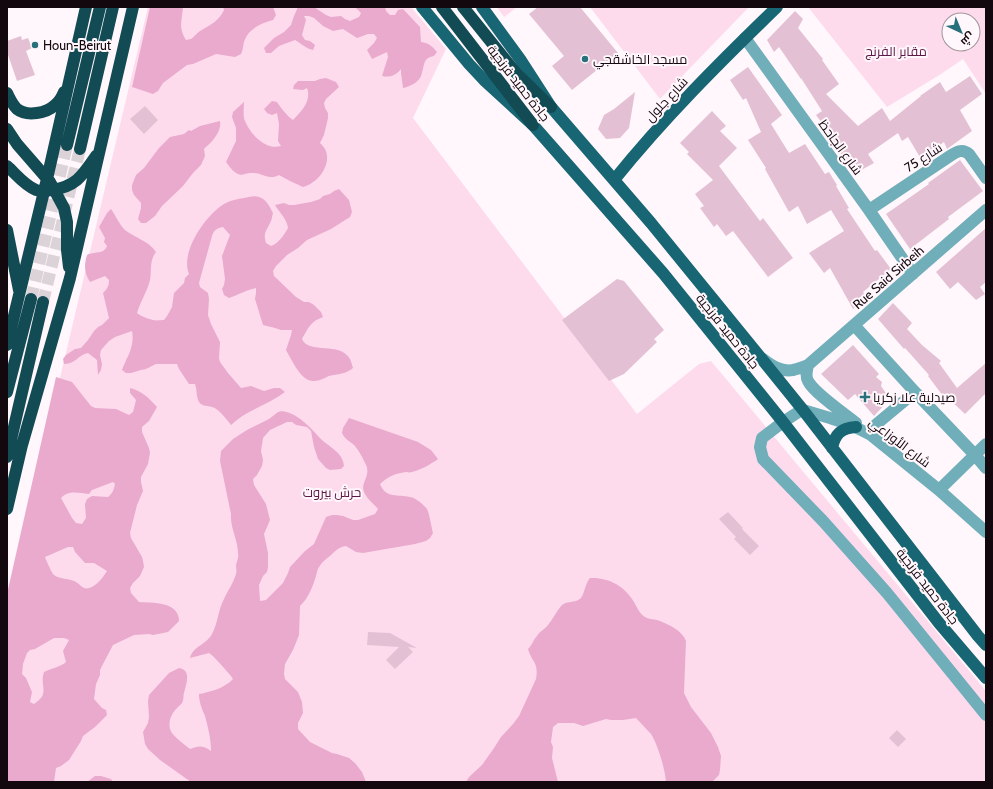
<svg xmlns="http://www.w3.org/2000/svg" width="993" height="789" font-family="Cabin,Cairo,sans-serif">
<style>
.green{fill:#fddbed;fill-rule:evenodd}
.forest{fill:#e9aacd;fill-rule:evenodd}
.building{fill:#e4c0d4}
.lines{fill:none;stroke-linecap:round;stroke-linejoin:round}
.highway-tunnel{stroke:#dcd3d8;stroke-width:12;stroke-dasharray:12 6;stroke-linecap:butt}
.minor{stroke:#70aeba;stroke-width:12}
.major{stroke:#186673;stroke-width:12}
.highway{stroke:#134b55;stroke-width:12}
.poi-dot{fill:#29707d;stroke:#fff7fb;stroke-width:1.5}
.labels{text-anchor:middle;stroke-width:4;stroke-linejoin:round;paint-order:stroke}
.poi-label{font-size:13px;fill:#14080f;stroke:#fff7fb;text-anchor:start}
.park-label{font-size:13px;fill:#5d1645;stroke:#fff7fb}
.street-label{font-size:13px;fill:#14080f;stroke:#fff7fb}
</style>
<rect width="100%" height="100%" fill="#fff7fb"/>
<path class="green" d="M148 7H411L446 49 413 118 637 414 699 364 711 361 986 691V782H7V601Z
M497 7H517L504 17Z
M590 7H749L660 99Z
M808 7H986V94L963 59 941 74 887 107ZM949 20H973V44H949Z"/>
<path class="forest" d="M150 7H183C182 21 178 27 186 40L191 39C194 37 197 33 200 31 209 26 220 20 224 10L223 7H273L276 15 273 20C261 23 248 29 244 42 243 46 243 50 241 54L235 57 216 54 193 64 187 65 163 83 158 91 153 94 132 87Z
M298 7H314L326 15 331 17 341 16 345 19 350 21 359 17 361 13 357 9 354 7H385L386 11 390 15H395L398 10 403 9 420 27 421 42C429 43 432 46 437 52L434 56C422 58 425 66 421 76 419 82 409 87 403 88L401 73V69C396 75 391 78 382 76L388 57 387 52 372 59 367 50 374 43 377 38 374 34H368L357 38 343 29 333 31 323 26 314 18 309 16H304L306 20 302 35 305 40 310 41 315 45 313 50C305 48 302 44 295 40L279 46 271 53H266L264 48 274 38 284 32 291 25 294 16Z
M326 78 336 82 339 87 326 99 324 103 325 108 328 113V118L324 135 320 143C322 145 324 147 326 151 331 166 318 183 303 187L290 181 279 175C269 181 262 172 251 173 246 173 242 176 238 174 233 172 229 166 226 162L236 141V128L232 117 233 112 244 102C244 107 243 113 244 118 248 132 265 151 281 146L278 141 279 124 277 113 272 115 267 113 264 109 272 101 277 102C280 107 288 117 293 120 301 112 312 101 307 88L303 90 293 89 294 85 298 81H315L320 79Z
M220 121C222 132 212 142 204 149L205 156 201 165 193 173 183 186 162 206 155 216 146 223H141L138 219 141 208V203L134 195 132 190V185L136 175 144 168 159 148 170 137 184 134 189 130 191 131 200 126Z
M339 189 349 200 352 212 350 217 331 229 307 240 298 248 287 255 276 266 273 271 274 276 296 297 304 302H309L314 305 321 312 323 317C310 322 309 327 302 339 309 355 340 341 350 359 351 361 352 365 353 368 346 374 338 374 329 376 324 378 320 381 314 381 301 382 292 360 286 350L291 335 292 330H281L275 328 263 325 255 299 256 293V288C246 290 238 295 229 298L224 295 222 289 224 285 225 279 222 256 230 235 223 227C217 228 214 230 212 236L199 283 200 287 208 293 209 299 208 315 211 324 220 342 219 358 220 362 228 373 241 388 251 386 264 391 274 388H280L285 392C268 405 246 410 231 425 227 420 218 408 212 407 206 405 201 407 198 400 196 394 197 389 195 384H189L179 369 177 364H156L146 369 141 370 131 373H126L122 370C123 366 125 364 126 360 131 352 134 340 132 331L115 337 109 341 101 350 100 355 102 364 101 370 98 375 97 360 88 353C78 355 76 364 64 364L63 359 66 355 75 349 81 348 88 340 94 331 98 327 102 325 109 318 103 293C107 289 109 286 109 280L105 276 90 282C84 273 84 265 87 255 94 251 104 255 107 246L104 242 105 238 99 227 107 213 111 209C116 216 119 224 125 230 135 238 149 241 156 252 149 261 152 270 150 280 147 292 140 302 137 313 140 316 149 319 153 320 156 321 161 320 164 320L167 316 172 307 174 293 184 283 185 278 189 274C180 253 204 218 221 206 228 201 236 199 244 198 248 197 255 195 259 197 266 199 270 207 273 213 272 216 272 220 270 223 266 232 263 233 266 243L271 246C279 243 284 235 288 228 287 219 279 212 275 205L284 203 289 205H294L311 202 320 199 323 196 330 194 334 191Z
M56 377 72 382 91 406 95 408 116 409 129 415 133 412 136 400 130 393V388C142 391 149 398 157 407L149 421 142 427V432L149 448 150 453 148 464 141 477V482L143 491 137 505 130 533 131 538 142 557 143 561 144 567 140 576 133 583 130 588 131 593 139 602C152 603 179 601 179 621L168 632 153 635 149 634 134 635 113 645 102 666 100 670V675L96 684 94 699 102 708 106 710 107 715 95 727 83 736 81 741 69 760 61 766 56 768 54 782H7V594ZM113 482 115 484C114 489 113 493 108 497L92 496 87 499 85 504 86 518 82 524 76 523 72 518 61 498C69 490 78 493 89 494L92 490ZM68 547H73L75 552 85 563H94L107 571C103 577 97 586 89 588 83 590 81 585 76 582 70 578 59 580 53 574 51 571 46 560 45 557ZM54 638H64L69 640 63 651 66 662C61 667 51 668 44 672 39 687 51 693 34 704L30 702 32 692 26 678 22 674 23 664 27 653 30 650 35 649Z
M282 411C300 414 310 428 322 440 331 448 343 453 344 466L341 469 330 470 326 468 318 459 314 447 311 431 307 427 296 425 292 422H287L270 430 263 438 261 451 263 460 262 466 257 475 253 479 254 485 266 504 270 520 264 534 268 553V567L267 572 263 576 259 585 260 601 266 600 283 583 288 573 290 567 305 551 314 544 326 517 332 515H337L343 516 353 520H358L375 514 378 509C374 504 367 499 364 492 360 483 371 476 366 465 363 459 360 452 355 446 350 441 345 440 342 433L343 428 349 418 418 442 431 450 438 459C431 464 421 470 412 472 410 473 408 472 406 472 394 474 389 476 380 484 386 499 398 494 410 497 416 498 423 504 427 509 429 512 432 529 433 533L430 538 426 541 415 544 363 553 356 552 346 546C339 547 335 551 330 556 326 559 322 562 319 567 317 570 317 573 316 576 313 586 308 599 300 606L299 635 293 650 285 664 284 674 285 679 298 692 302 702 303 713 298 723V729L310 742 332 753 337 754 349 758 355 763 362 772 366 782H191L160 760 148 749 145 744 143 732 148 723 149 717 148 701 149 695 169 673 179 668C192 670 186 684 184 693 183 695 184 698 183 700 183 703 180 705 178 707 172 713 168 720 170 729 172 736 184 744 190 749 199 746 202 745 211 751 211 739 208 727 205 716 202 709 199 702 199 694 210 692 225 688 233 679 230 674 227 672 224 668 219 663 215 657 209 653L190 658C193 646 206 645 212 634 218 623 218 610 224 599 228 590 233 584 236 574 237 571 236 568 236 565 237 561 239 557 238 553 238 540 230 528 231 514L220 461 221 451 233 439 247 430 269 419 278 412Z
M590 578C608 577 625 586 634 602 637 607 639 613 645 617 648 619 653 619 657 620 668 624 682 630 686 641L684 693 691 707 711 733 718 747 721 756 720 770 719 775 712 782H666C665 769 658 745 651 734 646 729 641 723 636 718L623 720H611L606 719 583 726 574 723H558L553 727 551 742 553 747 552 758 558 782H466L469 777 482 765 494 748 501 737 513 724 519 716 536 679C539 662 532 663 528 649 533 644 533 640 537 636 540 631 545 629 548 625 553 619 556 612 561 606 566 600 575 604 581 598 585 592 585 584 590 578Z
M95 776H101L111 779 113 782H87Z"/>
<path class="building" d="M538 7H580L618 53 572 90 552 66 564 56 529 14Z
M795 11 803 19 798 28 823 59 822 60 839 84 826 94 858 126 882 108 890 121 921 96H920L940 82 946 92 970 76 982 94 960 110 972 131 947 149 944 142 921 159 908 137 902 141 898 133 868 154 874 163 854 174 839 151 827 130 816 115 822 111 801 78V79L779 47 774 52 767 40Z
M21 36 22 40 28 38 32 48 26 51 35 75 17 81 7 52V41Z
M748 67 782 115 771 124 789 153 805 144 825 174 829 172 837 185 836 186 849 208 847 209 875 251 877 250 891 269 863 292 867 299 853 309 830 268 824 273 809 253 844 231 831 210 807 224 798 206 789 212 765 169 766 168 748 140 761 132 746 98 743 100 730 80Z
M635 92 629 128 620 138 606 139 598 129 604 115 614 109Z
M145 106 158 120 144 134 130 119Z
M712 111 726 126 720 131 737 148 719 166 760 221 763 218 793 258 768 277 733 231 726 236 717 224 714 227 700 208 704 206 695 194 713 180 687 154 689 152 680 143Z
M960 160 983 191 948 217 949 219 910 249 886 214 929 184 928 183Z
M986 228V282L980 287 985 294 976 300 958 282 950 289 936 272Z
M617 279 624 281 664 330 654 339 657 342 624 374 609 381 562 320Z
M893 303 912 323 907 329 922 345 941 361 939 363 957 388 986 363V393L965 414 945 395 943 396 928 376 929 375 905 348 904 349 878 319Z
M853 345 879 374 876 377 882 382 881 386 890 399 874 416 855 394 848 400 821 374Z
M728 512 743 528 742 529 759 546 750 555 734 539 736 537 719 519Z
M368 632 390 633 417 648 408 647 413 652 395 669 386 660 399 647 367 645Z
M897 730 906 739 898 747 889 738Z"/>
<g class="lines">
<path class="highway-tunnel" d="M31 299 67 145
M43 302 80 149"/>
<path class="minor" d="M745 38 869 210 913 274
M869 210 950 156C956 152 962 148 969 154L986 178
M854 325 915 392 975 455 986 468
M763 359C772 366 781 372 793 370 798 369 803 367 808 365L986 210
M808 365C807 370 805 376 808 381 814 393 845 414 856 423
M867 432 915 392
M939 490 986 444
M986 532 939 490 871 435 851 425 830 418 803 410 800 411 783 422 762 438 760 447 763 459 823 521 887 593 986 715"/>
<path class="major" d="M422 7 469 64 484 80 533 125 663 273 783 422 939 623 986 678
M482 7 520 59 551 107 651 223 761 358 803 410 978 636 986 645
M614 180C664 118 720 62 777 7
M832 448C835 434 841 428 856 427"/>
<path class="highway" d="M442 7 533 125
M463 7 516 73 551 107
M7 93C10 99 12 104 17 109 27 117 47 113 55 105 59 102 62 97 64 92
M7 129 17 144 50 182 64 208 67 222V250L69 267
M67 145 100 7
M80 149 113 7
M7 166C16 174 24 185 36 190 41 192 46 191 51 190 76 187 83 175 96 156
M7 230 19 290
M7 345 47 179 86 7
M7 392 31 299
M7 457 43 302
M7 509 22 445 70 278 133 7"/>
</g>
<g class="poi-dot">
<circle cx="35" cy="45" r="4"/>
<circle cx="585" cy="59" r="4"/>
<path d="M863 391h4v4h4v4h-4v4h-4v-4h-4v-4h4z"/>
</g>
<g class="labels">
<g class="poi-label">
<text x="43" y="50">Houn-Beirut</text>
<text x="593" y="64">مسجد الخاشقجي</text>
<text x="873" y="402">صيدلية علا زكريا</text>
</g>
<g class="park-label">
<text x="896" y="56">مقابر الفرنج</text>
<text x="332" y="497">حرش بيروت</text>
</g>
<g class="street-label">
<text transform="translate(519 83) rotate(52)" y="5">جادة حميد فرنجية</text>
<text transform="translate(666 99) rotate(-47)" y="5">شارع جلول</text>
<text transform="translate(841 147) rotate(54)" y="5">شارع الجاحظ</text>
<text transform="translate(923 157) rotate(-33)" y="5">شارع 75</text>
<text transform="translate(888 277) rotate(-41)" y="5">Rue Said Sirbeih</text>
<text transform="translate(728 331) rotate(51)" y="5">جادة حميد فرنجية</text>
<text transform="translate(900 442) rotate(37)" y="5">شارع الأوزاعي</text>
<text transform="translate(928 586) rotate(52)" y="5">جادة حميد فرنجية</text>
</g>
</g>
<rect width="993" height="789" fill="none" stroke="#14080f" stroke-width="16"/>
<g transform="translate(961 32) rotate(136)"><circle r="19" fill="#fff7fb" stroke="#a1979d"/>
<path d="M0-3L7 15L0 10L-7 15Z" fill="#29707d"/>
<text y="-6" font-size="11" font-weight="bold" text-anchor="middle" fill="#14080f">ش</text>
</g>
</svg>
